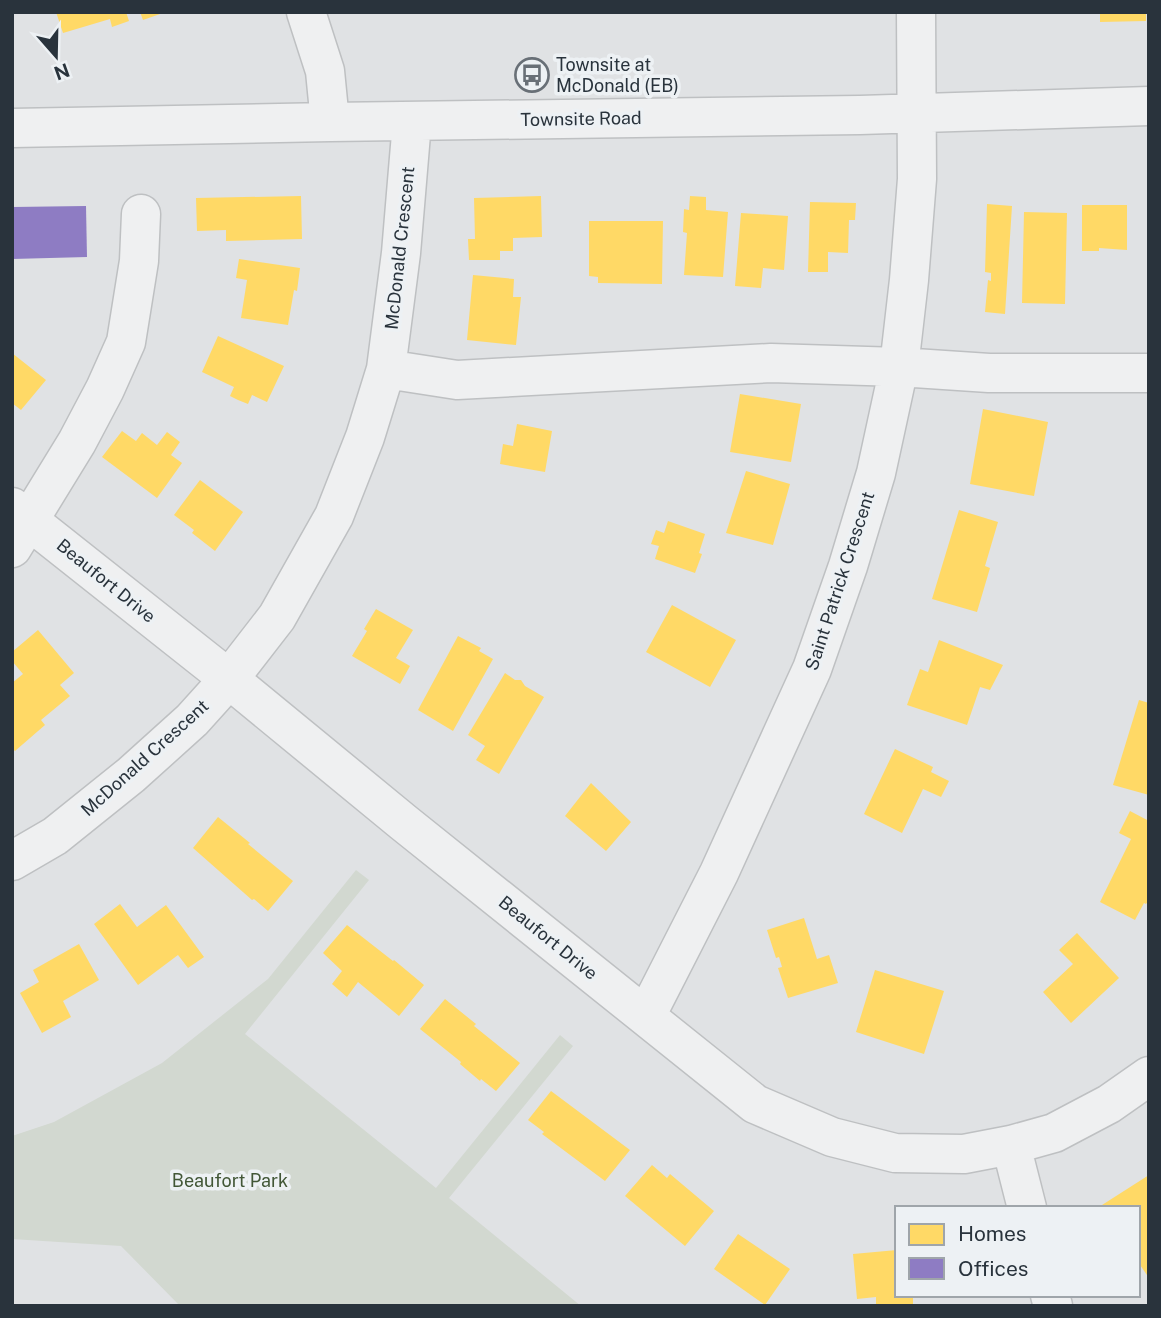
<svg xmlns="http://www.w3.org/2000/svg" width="1161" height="1318" font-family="'Public Sans',sans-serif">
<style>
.green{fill:#d2d8d0}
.homes{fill:#ffd966}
.offices{fill:#8e7cc3}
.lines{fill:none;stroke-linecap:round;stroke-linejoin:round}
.minor-casing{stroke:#bec0c2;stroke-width:41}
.minor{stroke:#eff0f1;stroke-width:38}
.labels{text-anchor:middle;stroke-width:7;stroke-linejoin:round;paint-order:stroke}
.poi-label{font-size:18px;fill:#29333c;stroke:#edf1f4;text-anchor:start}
.street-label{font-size:18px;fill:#29333c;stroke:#edf1f4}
.park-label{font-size:18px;fill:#425737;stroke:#edf1f4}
</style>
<rect width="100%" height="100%" fill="#e0e2e4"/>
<path class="green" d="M356 870 369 880 245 1034 436 1188 560 1035 573 1046 449 1198 581 1306H180L121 1246 12 1239V1136L54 1122 162 1063 268 979Z"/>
<path class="homes" d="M56 12H126L129 21 112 27 110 19 63 33Z
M140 12H163V13L143 20Z
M1100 12H1146V21L1100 22Z
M301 196 302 239 226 241V230L197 231 196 198Z
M541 196 542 237 513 238V251H500V260H469L468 239H475L474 198Z
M690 196 706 197V210L728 212 723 277 684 275 687 233 683 232 684 209 689 210Z
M810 202 856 203 855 220H849L848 253 828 252V272H808Z
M987 204 1012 206 1005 314 985 312 988 280 991 281V273L985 272Z
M1082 205H1127V250L1099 248V251H1082Z
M1024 212 1067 213 1065 304 1022 303Z
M741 213 788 216 784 270 763 268 761 288 735 286Z
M589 221H663L662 284 598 283V277L589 276Z
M239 259 300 268 297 291 294 290 288 325 241 318 247 280 236 278Z
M473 275 514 279 513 297H521L516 345 467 340Z
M218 336 284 366 267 402 252 395 248 404 238 400 230 396 234 387 202 372Z
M12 353 46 380 21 410 12 403Z
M740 394 801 404 791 462 730 452Z
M983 409 1048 422 1034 496 970 484Z
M517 424 552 431 545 472 500 464 503 444 513 446Z
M122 431 136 441 142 433 157 445 167 432 180 442 171 455 182 463 157 498 102 457Z
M746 471 790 484 773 545 726 533Z
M200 480 243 512 215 551 192 533 194 530 174 515Z
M959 510 998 522 985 566 990 568 977 612 932 599Z
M668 521 705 534 699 553 702 554 695 573 655 559 659 546 651 544 656 530 664 533Z
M672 605 736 640 710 687 646 652Z
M376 609 413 630 396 658 410 666 400 684 352 656 367 631 364 629Z
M38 630 74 673 60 685 70 696 41 720 45 725 15 751 12 748V683L23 674 12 661V652Z
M458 636 481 648 479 651 493 659 453 731 418 710Z
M939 640 1003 665 990 690 980 687 967 725 907 705 920 669 928 672Z
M505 673 515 680H521L525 686 544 697 499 774 476 760 485 746 468 735Z
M1139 700 1149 703V795L1113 785Z
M895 749 933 767 931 772 949 781 941 797 923 789 902 833 864 814Z
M591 783 631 822 606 851 565 816Z
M1130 811 1149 821V900L1146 904 1144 903 1135 920 1100 902 1131 839 1119 833Z
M218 817 250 843 248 844 293 881 268 911 254 899 252 900 193 848Z
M120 904 137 927 166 905 204 957 188 968 178 955 138 985 94 924Z
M804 918 817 959 829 955 838 983 788 998 778 968 782 967 779 957 776 958 767 930Z
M347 925 393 961 394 960 424 985 399 1016 358 982 347 997 332 984 342 971 323 953Z
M1077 933 1119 978 1071 1023 1043 992 1073 964 1059 950Z
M79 944 99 980 63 1001 71 1017 42 1033 20 993 39 982 33 970Z
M875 970 944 991 924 1054 856 1032Z
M445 999 476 1024 474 1026 520 1063 496 1091 481 1079 480 1081 460 1064 461 1062 420 1029Z
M551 1091 630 1150 605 1181 542 1134 544 1132 528 1120Z
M652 1165 667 1178 670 1174 714 1211 685 1246 625 1196Z
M1149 1175V1278L1138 1262V1208H1104L1102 1205Z
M738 1234 790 1269 765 1305 714 1269Z
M897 1250V1295H913V1306H876V1297L857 1299 853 1254Z"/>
<path class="offices" d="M86 206 87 257 12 259 13 207Z"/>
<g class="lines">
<g class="minor-casing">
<path id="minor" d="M306 12 325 71 330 122
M12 128 330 122 860 115 1149 106
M386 369 457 380 771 363 899 367 989 373H1149
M12 507 229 679 403 822 755 1104 832 1137 895 1153 964 1154 1011 1145 1054 1133 1109 1104 1149 1076
M12 548 77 442 105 389 126 342 139 261 141 214
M12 861 55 836 131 775 192 720 229 679 277 617 334 516 365 437 386 369 401 253 412 122
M646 1016 719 873 812 669 848 566 876 473 899 367 909 280 917 179 916 12
M1011 1145 1027 1208
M1050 1295 1053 1306"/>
</g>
<use href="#minor" class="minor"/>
</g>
<defs>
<g id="bus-ring" transform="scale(1.75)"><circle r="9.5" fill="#edf1f4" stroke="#697077" stroke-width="1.5"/><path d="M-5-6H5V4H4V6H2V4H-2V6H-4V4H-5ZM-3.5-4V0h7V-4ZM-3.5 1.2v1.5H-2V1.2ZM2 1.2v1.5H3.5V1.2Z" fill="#697077"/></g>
</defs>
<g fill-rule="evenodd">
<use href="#bus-ring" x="532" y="75"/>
</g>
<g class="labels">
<g class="poi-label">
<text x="556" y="71">Townsite at<tspan x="556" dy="21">McDonald (EB)</tspan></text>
</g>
<g class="street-label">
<text transform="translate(581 119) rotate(-1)" y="6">Townsite Road</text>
<text transform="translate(400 248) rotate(-84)" y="6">McDonald Crescent</text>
<text transform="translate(106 581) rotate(39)" y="6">Beaufort Drive</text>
<text transform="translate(840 581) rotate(-72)" y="6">Saint Patrick Crescent</text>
<text transform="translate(145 758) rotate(-42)" y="6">McDonald Crescent</text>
<text transform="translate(548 938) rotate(39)" y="6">Beaufort Drive</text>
</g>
<g class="park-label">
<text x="230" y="1187">Beaufort Park</text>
</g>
</g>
<rect width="1161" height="1318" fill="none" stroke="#29333c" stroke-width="28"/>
<rect x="895" y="1206" width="245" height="91" fill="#edf1f4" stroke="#9fa5aa" stroke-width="2"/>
<rect x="909" y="1224" width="35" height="21" fill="#ffd966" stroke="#9fa5aa" stroke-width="2"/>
<text x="958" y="1241" font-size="21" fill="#29333c">Homes</text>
<rect x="909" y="1258" width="35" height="21" fill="#8e7cc3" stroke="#9fa5aa" stroke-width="2"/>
<text x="958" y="1276" font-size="21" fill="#29333c">Offices</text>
<g transform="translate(56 56) rotate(160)" stroke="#edf1f4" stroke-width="5" paint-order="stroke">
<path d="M0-5L12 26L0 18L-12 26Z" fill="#29333c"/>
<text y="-10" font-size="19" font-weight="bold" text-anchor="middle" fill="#29333c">N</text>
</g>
</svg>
